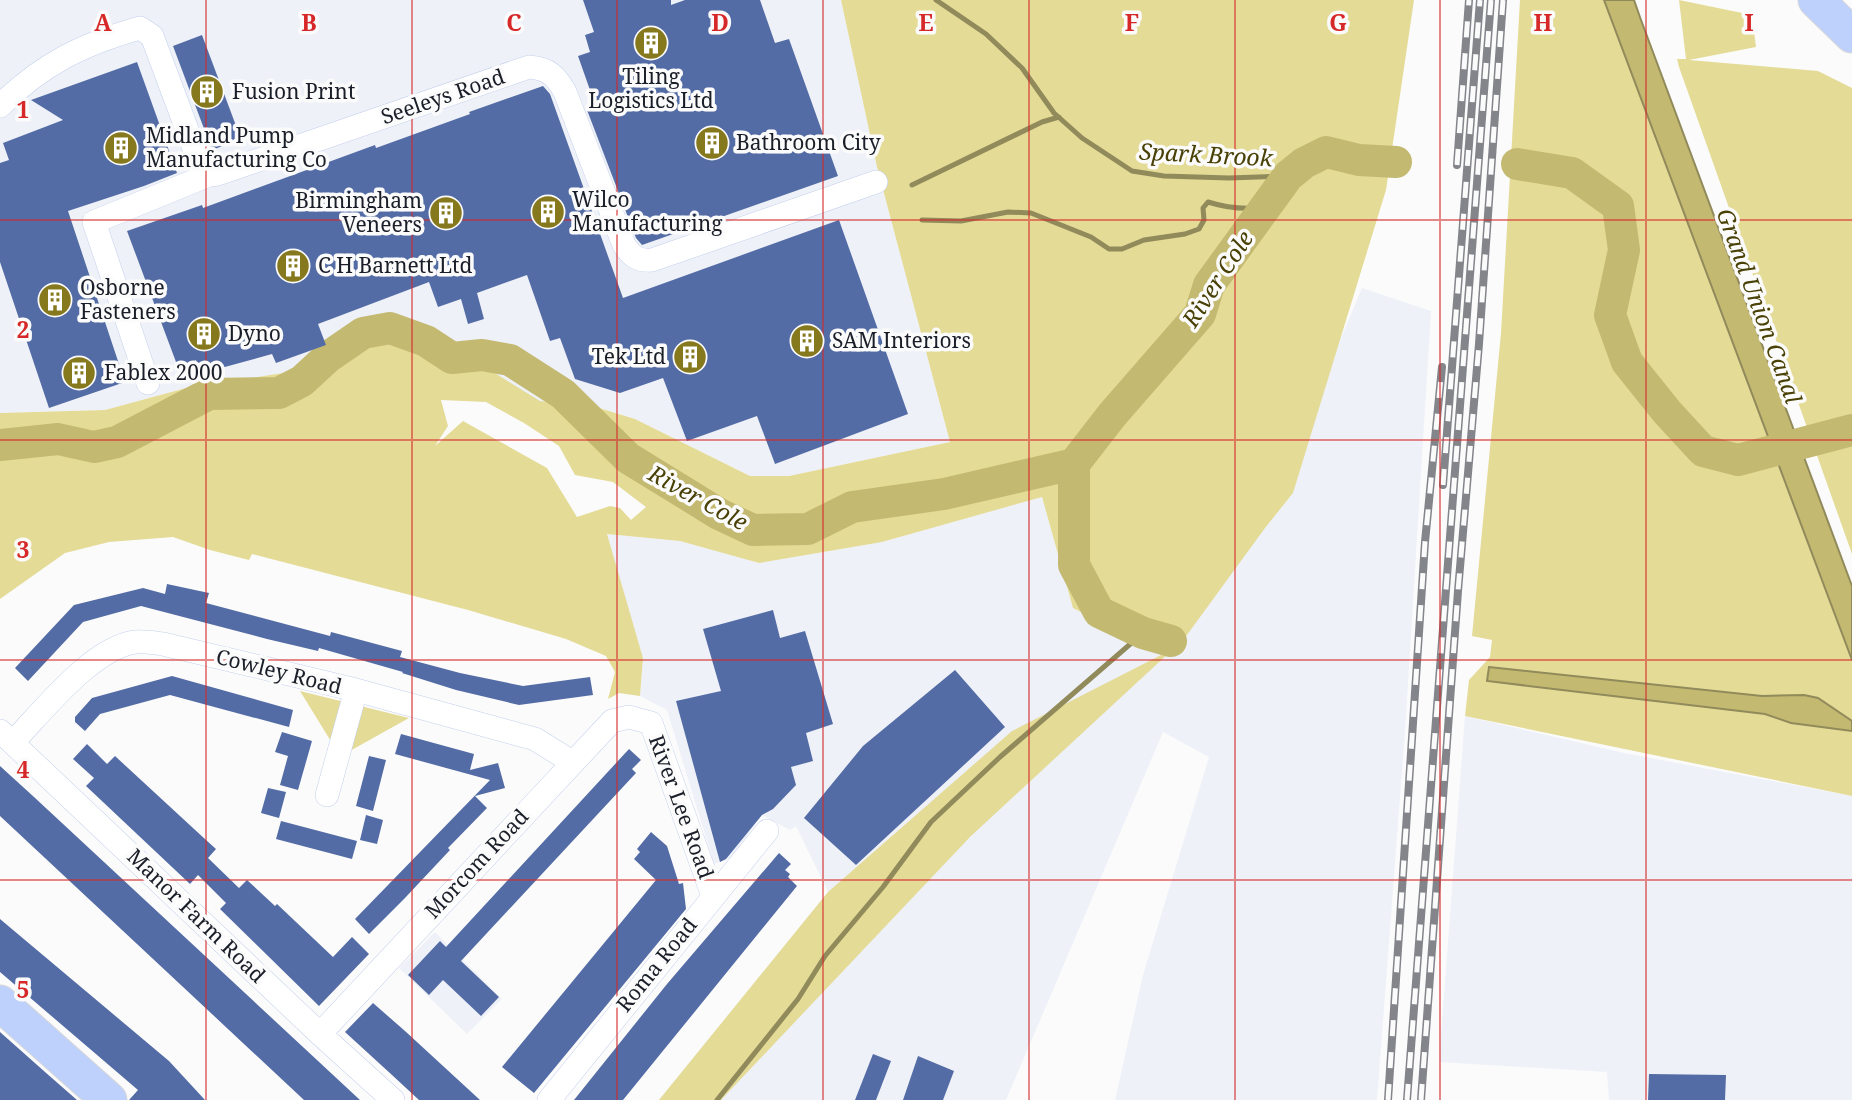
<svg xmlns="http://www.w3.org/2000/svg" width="1852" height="1100" font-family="'Noto Serif',serif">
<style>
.built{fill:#eef1f8}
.green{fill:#e4db97;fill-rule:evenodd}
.water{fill:#c4b971;stroke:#918a5b;stroke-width:2}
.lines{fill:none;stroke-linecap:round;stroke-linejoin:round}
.stream{stroke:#918a5b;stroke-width:5}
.river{stroke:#c4b971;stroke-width:32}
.building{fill:#546ca5}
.minor-casing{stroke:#c3d0eb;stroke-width:24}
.highway-casing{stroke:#d6d6d8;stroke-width:37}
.minor{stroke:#fff;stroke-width:23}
.highway{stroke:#bed1fc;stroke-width:35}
.rail-casing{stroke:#83858b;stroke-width:8}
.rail{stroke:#fbfbfb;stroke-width:5;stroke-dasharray:16;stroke-linecap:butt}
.grid{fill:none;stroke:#d62828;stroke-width:2;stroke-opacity:0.55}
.labels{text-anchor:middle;stroke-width:7;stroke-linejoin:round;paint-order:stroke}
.poi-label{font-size:21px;fill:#1a1e28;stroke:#fbfbfb;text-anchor:start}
.street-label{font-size:21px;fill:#1a1e28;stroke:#fbfbfb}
.water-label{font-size:23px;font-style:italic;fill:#494106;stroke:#fbfbfb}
.grid-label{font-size:23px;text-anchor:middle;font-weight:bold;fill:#d62828;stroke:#fbfbfb;stroke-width:7;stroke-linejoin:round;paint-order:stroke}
</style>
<rect width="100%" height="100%" fill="#fbfbfb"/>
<path class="built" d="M0 0H841L877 167 950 442 789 476H750L635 419 599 408 540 402 461 352 345 336 315 358 283 373 186 388 105 410 0 413Z
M1362 288 1431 311 1405 732 1377 1100H1115L1143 975 1209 757 1163 732 1006 1100H659L828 892 796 826 790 830 762 815 731 858 714 864 667 710 640 696 643 658 606 534 680 541 759 563 882 542 1042 497 1073 608 1163 654 1293 493 1330 364Z
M1465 716 1624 753 1852 796V1100H1609L1607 1072 1439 1062Z
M435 932 502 999 467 1034 399 968Z"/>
<path class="green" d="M841 0H1414L1386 190 1293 493 1265 528 1184 639 970 837 721 1100H659L828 892 1012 731 1163 654 1073 608 1042 497 882 542 759 563 680 541 607 534 643 658 640 696 619 693 608 699 615 672 606 656 566 639 468 610 252 554 249 560 210 550 173 537 109 542 65 553 0 599V413L105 410 186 388 283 373 315 358 345 336 410 330 461 352 540 401 599 408 635 419 750 476H789L950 442 877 167ZM441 400 486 402 524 423 559 446 575 475 613 482 646 507 631 520 620 508 610 506 577 517 547 468 463 421 435 446 448 426Z
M1520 0H1604L1852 660V796L1465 716 1469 680 1490 657 1492 640 1472 636 1501 333Z
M1679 0 1752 15 1756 47 1689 60 1818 71 1852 88V554L1679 67 1677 59H1686Z
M300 691 409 718 348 752 332 743Z"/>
<path class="water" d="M1604 0H1634L1641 20 1852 586V660Z
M1489 667 1762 696 1804 695 1818 698 1852 721V731L1791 723 1765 714 1487 681Z"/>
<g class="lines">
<path class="stream" d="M936 0 986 34 1022 68 1054 113 1082 138 1132 171 1164 176 1229 178 1288 176
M912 185 1042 122 1059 117
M922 220 961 221 1008 212 1031 213 1091 237 1109 249H1122L1144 240 1185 234 1199 229 1204 220 1203 208 1208 202C1227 208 1245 210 1265 207
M717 1100 798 999 825 956 883 887 931 822 1000 757 1143 633"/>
<path class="river" d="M1517 164 1572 173 1618 206 1624 250 1610 315 1627 362 1667 412 1703 451 1738 460 1852 430
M0 445 58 439 94 447 117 442 209 394 279 393 302 381 328 357 363 333 390 328 426 341 452 358 482 355 510 360 563 394 628 458 719 514 753 530 808 529 852 507 944 494 1074 464 1112 415 1200 314 1209 285 1288 176 1304 163 1326 152 1359 160 1396 162
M1074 464V565L1099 612 1143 633 1171 641"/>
</g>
<path class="building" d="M583 0H671V5L685 0H760L775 43 789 39 838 176 642 245 636 238 587 110 596 107 578 56 590 52 585 35 594 32Z
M202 35 241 139 212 150 173 46Z
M137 62 177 173 144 186 68 211 125 382 49 408 0 262V163L9 160 3 143 63 120 31 100Z
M543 86 550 94 623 298 839 220 908 414 775 464 757 416 687 441 663 378 620 393 575 379 560 338 550 341 527 275 477 293 484 319 468 324 461 299 438 307 429 282 318 324 326 345 276 363 272 354 199 374 196 360 179 370 127 231 202 205 203 208 375 145 376 148 470 114 469 112Z
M167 584 209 593 206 603 330 636 331 632 402 651 400 657 460 673 523 686 590 677 593 695 519 705 456 690 402 673 403 672 319 648 318 651 267 639 141 606 83 622 28 681 15 668 74 605 143 588 165 594Z
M773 610 780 638 805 631 833 724 806 733 813 761 791 767 796 785 773 809 762 815 726 859 720 862 676 701 721 691 703 629Z
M955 670 1005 727 856 865 804 818 863 746Z
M172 676 293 710 289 727 170 695 100 714 85 731 75 722V717L92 698Z
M282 732 312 741 298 790 280 785 288 756 275 752Z
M401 734 474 754 470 770 498 763 505 788 475 796 487 808 448 848 450 850 404 899 369 934 355 919 490 780 395 754Z
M87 744 107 764 115 756 206 840 216 849 208 858 239 888 247 880 275 906 277 904 333 957 352 937 369 954 319 1006 220 909 226 903 198 875 190 884 86 786 94 778 73 759Z
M629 749 641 760 632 769 636 773 461 961 499 997 481 1016 443 980 429 995 408 975 440 941 446 947Z
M369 756 386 760 373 811 356 806Z
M0 766 34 797 360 1100H304L0 816Z
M268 788 286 792 279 818 261 813Z
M366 815 383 820 377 844 360 840Z
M281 821 357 841 352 859 276 839Z
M651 832 667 846 679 884 683 883 686 909 534 1093 502 1067 656 880 634 859 640 852 637 849Z
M779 853 791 864 785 870 790 874 788 877 797 886 623 1100H574L667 984Z
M0 919 169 1061 205 1100H129L138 1090 0 972Z
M373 1003 405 1031 480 1100H419L392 1075 345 1032Z
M0 1032 45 1072 77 1100H0Z
M873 1054 891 1061 876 1100H855Z
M918 1056 954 1071 943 1100H903Z
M1649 1074 1726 1075 1725 1100H1648Z"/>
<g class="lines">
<g class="minor-casing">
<path id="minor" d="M0 106C42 64 83 44 140 28L152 36 201 167 209 175 218 174 529 67C548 68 556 76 565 92L624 245C632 257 638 261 652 260L876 182
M148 383 94 222 209 175
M0 731 320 1034 393 1100
M13 742C43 711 92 648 135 642 144 641 154 643 163 644L356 690 535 739 572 762
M327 795 356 690
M320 1034 612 721 629 717 651 723 713 896
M549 1100 767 831"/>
</g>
<g class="highway-casing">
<path id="highway" d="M1816 0 1852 35
M0 1003 109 1100"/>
</g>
<use href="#minor" class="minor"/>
<use href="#highway" class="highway"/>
<g class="rail-casing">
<path id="rail" d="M1457 165 1469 0
M1443 485 1480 0
M1388 1100 1425 542 1442 367
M1407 1100 1491 0
M1421 1100 1458 591 1479 344 1503 0"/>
</g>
<use href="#rail" class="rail"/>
</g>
<path class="grid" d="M206 0V1100M412 0V1100M617 0V1100M823 0V1100M1029 0V1100M1235 0V1100M1440 0V1100M1646 0V1100M0 220H1852M0 440H1852M0 660H1852M0 880H1852"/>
<defs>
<g id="building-disc" transform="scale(1.75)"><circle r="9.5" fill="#85781d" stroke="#fbfbfb"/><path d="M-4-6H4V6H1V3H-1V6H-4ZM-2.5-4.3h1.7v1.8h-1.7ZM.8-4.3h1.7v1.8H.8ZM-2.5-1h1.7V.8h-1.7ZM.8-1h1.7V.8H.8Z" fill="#fff"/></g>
</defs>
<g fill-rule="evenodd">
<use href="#building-disc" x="651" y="43"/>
<use href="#building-disc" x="207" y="92"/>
<use href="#building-disc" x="712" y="143"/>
<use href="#building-disc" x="121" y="148"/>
<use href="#building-disc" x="548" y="212"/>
<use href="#building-disc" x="446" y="213"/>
<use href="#building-disc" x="293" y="266"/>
<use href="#building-disc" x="55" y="300"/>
<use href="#building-disc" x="204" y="334"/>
<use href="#building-disc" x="807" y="341"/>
<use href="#building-disc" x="690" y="357"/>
<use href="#building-disc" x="79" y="373"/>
</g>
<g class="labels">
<g class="poi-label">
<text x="651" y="84" text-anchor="middle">Tiling<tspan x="651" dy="24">Logistics Ltd</tspan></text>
<text x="232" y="99">Fusion Print</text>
<text x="146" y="143">Midland Pump<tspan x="146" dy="24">Manufacturing Co</tspan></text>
<text x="736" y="150">Bathroom City</text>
<text x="572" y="207">Wilco<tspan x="572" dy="24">Manufacturing</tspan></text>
<text x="422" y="208" text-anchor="end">Birmingham<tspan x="422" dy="24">Veneers</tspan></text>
<text x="318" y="273">C H Barnett Ltd</text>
<text x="80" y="295">Osborne<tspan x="80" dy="24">Fasteners</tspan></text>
<text x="228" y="341">Dyno</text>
<text x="832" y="348">SAM Interiors</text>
<text x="666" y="364" text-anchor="end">Tek Ltd</text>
<text x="104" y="380">Fablex 2000</text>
</g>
<g class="street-label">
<text transform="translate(443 97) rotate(-19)" y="7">Seeleys Road</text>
<text transform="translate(279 672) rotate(14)" y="7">Cowley Road</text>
<text transform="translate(681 807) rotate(70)" y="7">River Lee Road</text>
<text transform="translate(477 864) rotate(-47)" y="7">Morcom Road</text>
<text transform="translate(196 916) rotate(44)" y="7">Manor Farm Road</text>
<text transform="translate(657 965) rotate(-51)" y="7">Roma Road</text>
</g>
<g class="water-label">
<text transform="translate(1206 155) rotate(3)" y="8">Spark Brook</text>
<text transform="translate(1218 279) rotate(-57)" y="8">River Cole</text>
<text transform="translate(1759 306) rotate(70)" y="8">Grand Union Canal</text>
<text transform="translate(698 498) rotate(29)" y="8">River Cole</text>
</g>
</g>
<g class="grid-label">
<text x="103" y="31">A</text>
<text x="309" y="31">B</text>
<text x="514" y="31">C</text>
<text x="720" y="31">D</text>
<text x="926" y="31">E</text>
<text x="1132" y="31">F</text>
<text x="1338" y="31">G</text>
<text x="1543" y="31">H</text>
<text x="1749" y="31">I</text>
<text x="23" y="118">1</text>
<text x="23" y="338">2</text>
<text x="23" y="558">3</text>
<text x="23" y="778">4</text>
<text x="23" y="998">5</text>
</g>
</svg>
